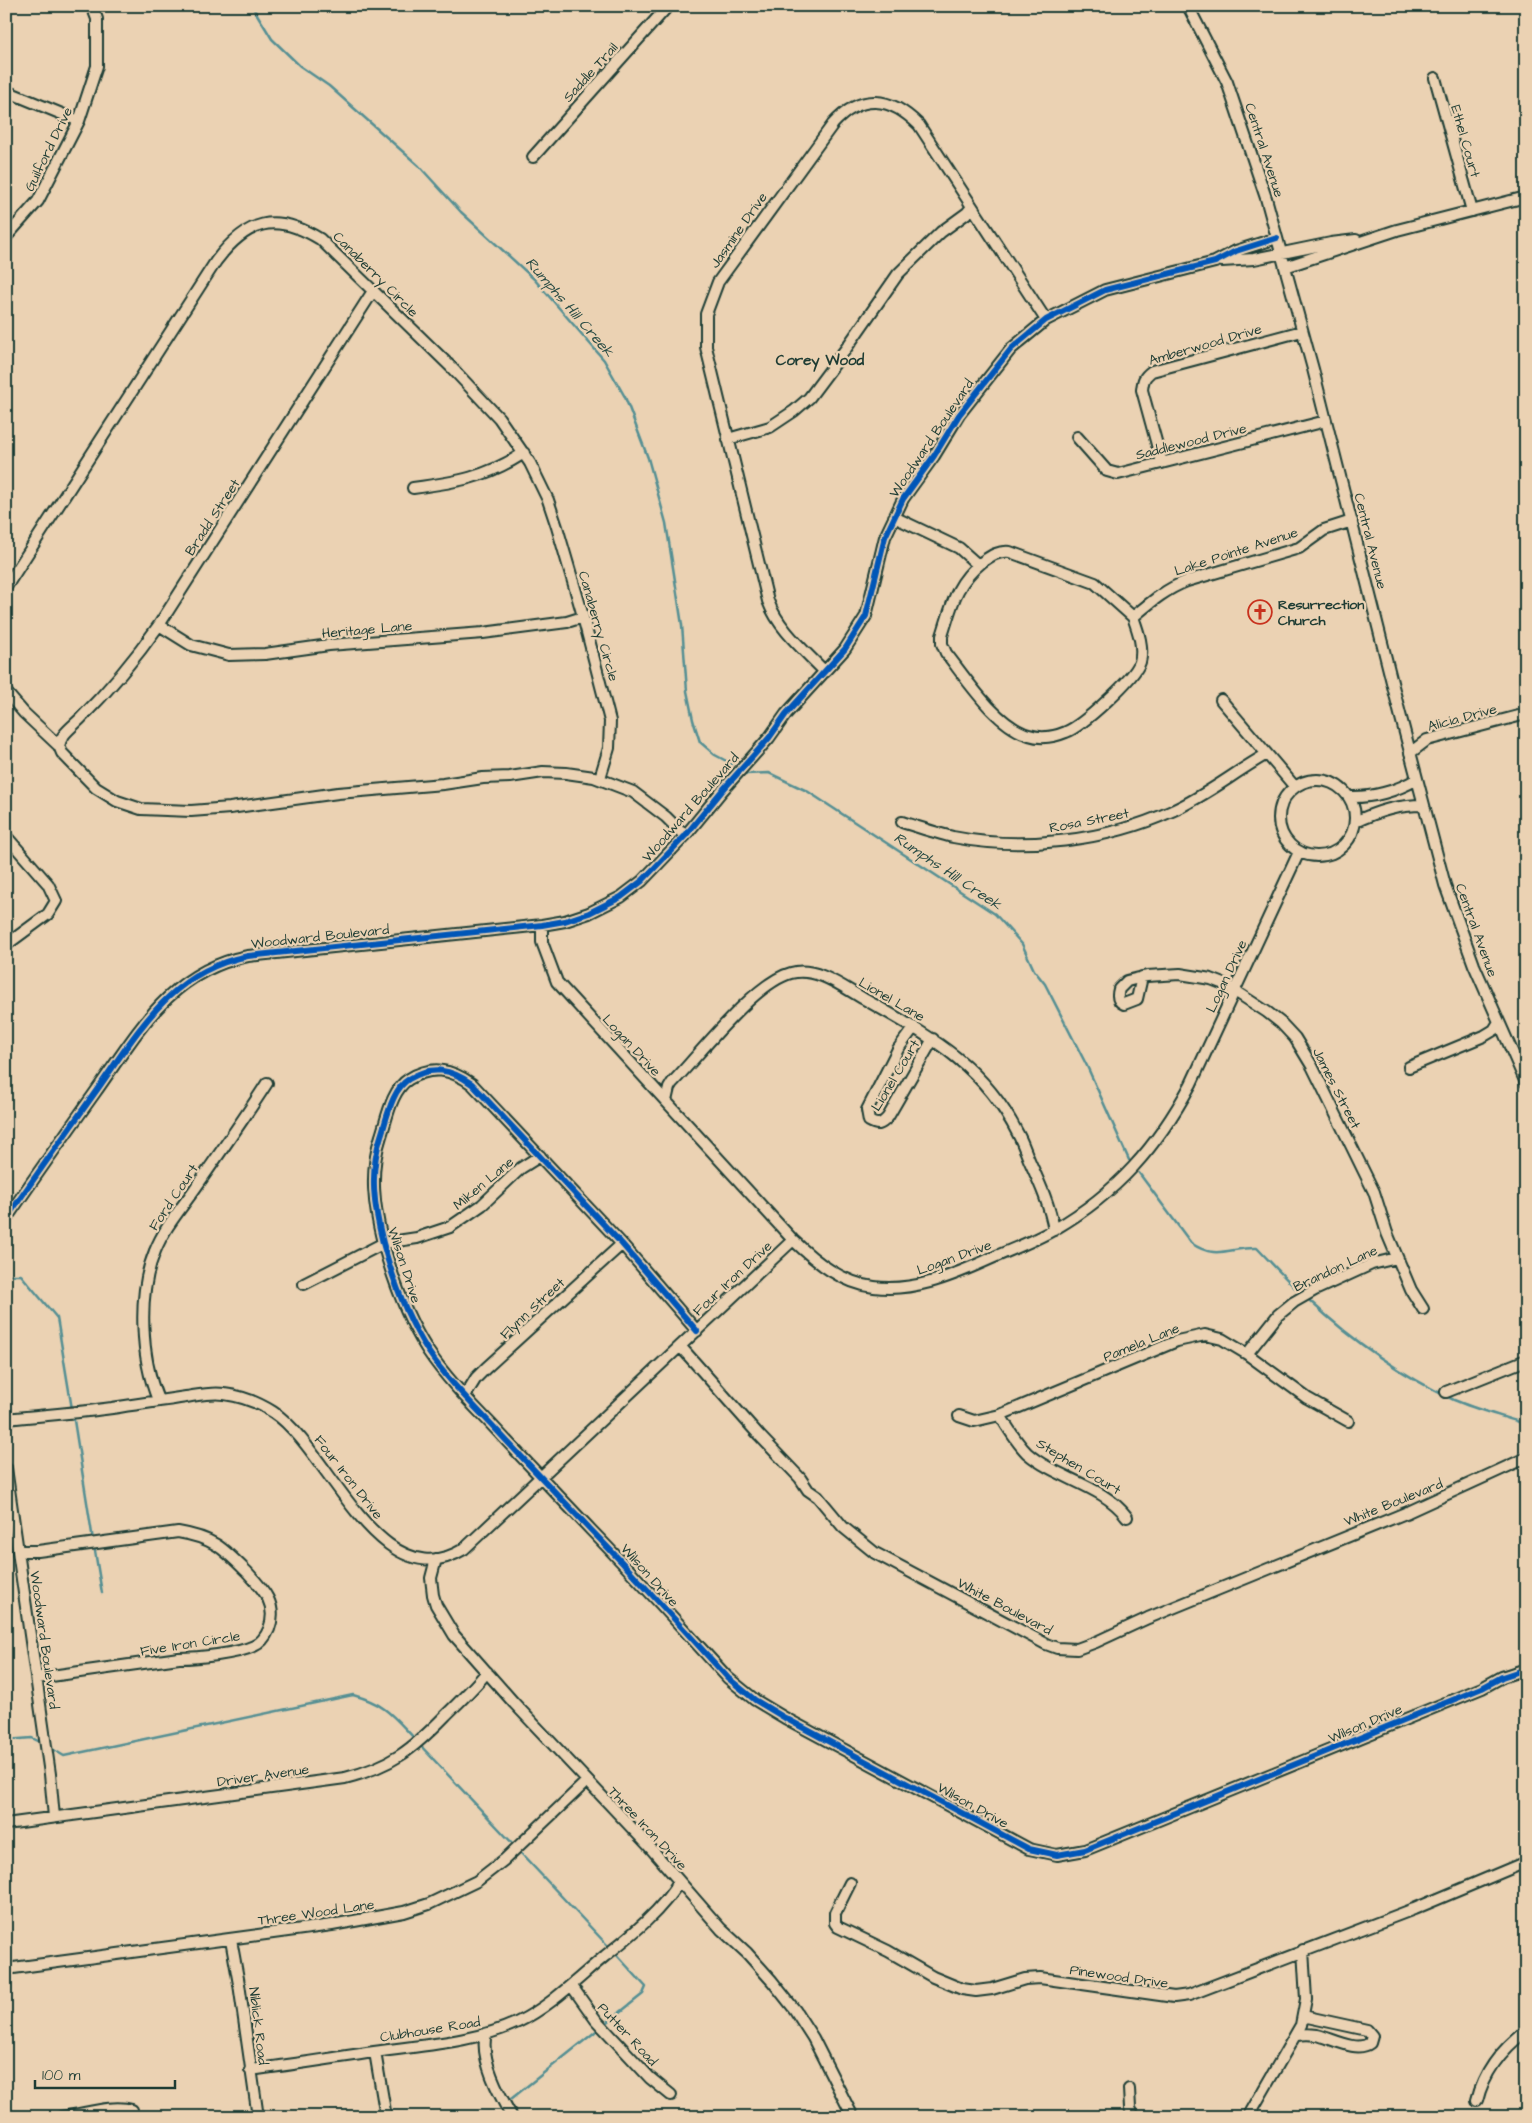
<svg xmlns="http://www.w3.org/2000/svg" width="1532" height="2123" font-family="'Architects Daughter',sans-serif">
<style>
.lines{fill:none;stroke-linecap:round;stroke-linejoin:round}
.stream{stroke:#548f93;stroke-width:2.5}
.minor-casing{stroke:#1f3d34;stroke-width:14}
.minor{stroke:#ebd2b3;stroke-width:10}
.cycleway-casing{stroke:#ebd2b3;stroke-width:9}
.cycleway{stroke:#0057b8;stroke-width:6}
.labels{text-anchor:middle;stroke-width:4.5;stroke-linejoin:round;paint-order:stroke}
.street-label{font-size:14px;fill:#1f3d34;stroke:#ebd2b3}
.poi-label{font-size:14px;font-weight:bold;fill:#1f3d34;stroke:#ebd2b3;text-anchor:start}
.water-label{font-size:15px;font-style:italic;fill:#284b44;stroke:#ebd2b3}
.neighbourhood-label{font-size:15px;font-weight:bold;fill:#1f3d34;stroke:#ebd2b3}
</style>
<rect width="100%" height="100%" fill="#ebd2b3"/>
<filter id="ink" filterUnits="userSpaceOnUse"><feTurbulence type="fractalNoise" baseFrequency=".02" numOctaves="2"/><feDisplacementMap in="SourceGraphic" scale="10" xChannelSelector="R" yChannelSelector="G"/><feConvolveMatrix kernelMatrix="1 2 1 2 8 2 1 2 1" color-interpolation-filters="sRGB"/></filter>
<g filter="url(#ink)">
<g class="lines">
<path class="stream" d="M252 6 272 39 300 66 329 86 419 166 461 212 534 279 604 360 625 397 648 458 666 523 682 625 687 691 693 720 700 742 715 755 732 764
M746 774 769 773 807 791 995 914 1022 944 1034 970 1045 984 1087 1066 1129 1160
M1139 1173 1191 1243C1217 1261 1229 1247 1257 1248L1298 1291
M6 1275H21L57 1318 72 1409
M1310 1301C1353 1341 1401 1375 1454 1400 1475 1409 1498 1415 1519 1422L1526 1426
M73 1414 93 1540
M94 1545 102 1593
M6 1740 32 1738 42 1743
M419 1744 515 1846
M49 1747 64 1756 353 1695C386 1704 393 1716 416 1740
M518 1850 610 1948
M604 2025 643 1994 646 1987 614 1952
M506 2103 600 2028"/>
<g class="minor-casing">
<path id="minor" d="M1188 6 1227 82 1266 198 1313 369 1400 714 1445 885 1474 965 1526 1083
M1435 78 1472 211
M6 91 79 121
M533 157 668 6
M6 237 38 201 79 121 97 66V19L92 6
M1222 261 1254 259 1331 243 1356 240
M1285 267 1397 230 1526 197
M1077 437 1107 471 1118 474 1326 421
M728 439 770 427 794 411 809 398 845 350 898 274 941 232 967 213 972 207
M1162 463 1142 390C1143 380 1144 377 1152 371L1302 331
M413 488C457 482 485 478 524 453
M894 517 959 548 978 565
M6 587 216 261C247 220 275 212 320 239L451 367 499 418 530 463 548 500 557 527 581 609 610 721 609 748 600 778
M1133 617 1095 583 1010 552C998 551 992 555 982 562 955 584 952 605 942 636V644L946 653C966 678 996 726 1029 735 1041 739 1054 737 1066 732 1082 726 1135 678 1140 662 1144 647 1138 631 1133 617 1151 602 1166 589 1187 581L1299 548 1324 530 1352 521
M159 625 191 645 229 655 265 654 329 645 483 633 567 622 583 617
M825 672C804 650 779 630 768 601L706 347V314L718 282 833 124C861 93 890 96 919 125L1046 320
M6 692 24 713 59 746 62 753 96 788 117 801 141 809 191 811 230 808 338 793 443 784 483 778 510 777 543 772 566 773 594 777 633 792 666 817 685 836
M1221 700 1295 787
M59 746C61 734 72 727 80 719 109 690 135 659 159 625L373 291
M1410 753 1427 740 1526 714
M1279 818a38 38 0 1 1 76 0a38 38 0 1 1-76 0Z
M1349 797C1372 798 1397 791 1417 779
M902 822C918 827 936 833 953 837 1023 851 1107 841 1172 811 1206 796 1235 772 1267 754
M1355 822C1378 811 1398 805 1424 805
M6 836 48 884 56 901 48 914 6 945
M542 925V942L557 982 793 1240C816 1262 842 1283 874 1287 912 1292 949 1277 983 1262 1007 1251 1033 1242 1055 1229 1117 1193 1157 1147 1191 1084L1299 852
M1142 977 1137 999 1124 1004C1117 1001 1117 996 1119 989L1127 981 1147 976 1180 974 1211 979 1224 984 1267 1012 1281 1023 1295 1038 1312 1066 1374 1192 1387 1233 1411 1290 1423 1309
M914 1027 898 1049 867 1110 869 1121C878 1126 881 1125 888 1117L933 1039
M1409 1067 1484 1036 1494 1030 1499 1022
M666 1101 669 1088 672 1083C700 1054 754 983 791 973 816 966 843 987 864 999 929 1036 983 1064 1018 1134 1023 1143 1026 1153 1030 1162 1040 1184 1050 1206 1054 1230
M6 1219C35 1177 64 1136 94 1094 137 1034 169 971 248 956L542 925 565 921 589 913 621 897 642 881 685 836 721 792 769 738 786 714 845 649 866 616 885 537 903 499 934 456 959 415 1011 349 1046 320 1105 290 1215 262 1236 251 1277 238
M304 1284 384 1243 417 1238 450 1227 482 1205 521 1168 540 1156
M697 1331 622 1244 472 1084C451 1069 432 1065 409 1079 392 1089 387 1118 381 1136 369 1172 374 1207 383 1243 393 1280 407 1318 428 1351 446 1378 469 1401 491 1424 524 1460 558 1495 591 1530 638 1578 683 1629 728 1678L755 1700 785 1718 1029 1849 1057 1855 1085 1850 1482 1688 1502 1677 1526 1669
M680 1346 759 1435 800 1478 808 1490 818 1497 843 1527 875 1553 1046 1644 1057 1648 1077 1649 1096 1642 1148 1618 1408 1512 1526 1458
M1247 1354 1278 1315 1294 1302 1315 1290 1372 1264 1397 1258
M1446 1392 1526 1360
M465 1396 476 1378 486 1368 622 1244
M158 1400C141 1358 137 1294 155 1251 164 1228 180 1210 194 1190 219 1154 244 1119 267 1083
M1000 1415C1008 1428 1016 1442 1027 1453 1057 1479 1103 1485 1127 1517
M959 1416 974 1421 1000 1415 1177 1341 1205 1335 1222 1339 1247 1354 1307 1398 1348 1421
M6 1419C42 1415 77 1413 112 1408 136 1404 162 1401 186 1397 199 1395 212 1392 224 1394 241 1396 259 1403 273 1412 329 1448 379 1601 464 1549L793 1240
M6 1468 50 1774 54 1817
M18 1551H38L178 1532C214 1538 223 1548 248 1573 264 1590 278 1605 269 1629 266 1636 261 1643 254 1646 237 1654 198 1658 179 1658L37 1678
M436 1559 431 1578 433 1595 436 1605 454 1635 514 1703 647 1844 721 1929 747 1953 772 1981 795 2010 813 2038 853 2117
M6 1824 345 1778C392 1766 412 1750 445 1716 460 1701 474 1688 487 1672
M850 1883 835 1913V1923L838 1927 888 1951 933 1977 962 1989 976 1991 992 1989 1025 1979 1040 1978 1174 1997 1189 1995 1414 1909 1526 1862
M231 1940 239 1984 258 2117
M6 1969 332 1925 404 1912 429 1904 477 1881 504 1860 587 1781
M571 1985 596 2020 650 2078 671 2095
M486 2034C479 2058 500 2096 512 2117
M1297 2035C1304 2034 1310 2034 1317 2035 1331 2038 1357 2053 1370 2043L1372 2036 1367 2030 1303 2016
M375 2052 386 2117
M250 2070C292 2065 333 2058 374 2052 422 2045 473 2043 518 2022 551 2006 577 1979 605 1956 630 1936 664 1909 679 1881
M1129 2089 1130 2108 1134 2117
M1477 2101C1484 2072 1502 2049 1526 2031
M61 2117C83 2115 111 2104 132 2110
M1248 2117 1301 2025 1306 1999 1303 1950"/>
</g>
<use href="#minor" class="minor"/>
<g class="cycleway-casing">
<path id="cycleway" d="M6 1219C35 1177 64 1136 94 1094 137 1034 169 971 248 956L542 925 565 921 589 913 621 897 642 881 685 836 721 792 769 738 786 714 845 649 866 616 885 537 903 499 934 456 959 415 1011 349 1046 320 1105 290 1215 262 1236 251 1277 238
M697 1331 622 1244 472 1084C451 1069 432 1065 409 1079 392 1089 387 1118 381 1136 369 1172 374 1207 383 1243 393 1280 407 1318 428 1351 446 1378 469 1401 491 1424 524 1460 558 1495 591 1530 638 1578 683 1629 728 1678L755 1700 785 1718 1029 1849 1057 1855 1085 1850 1482 1688 1502 1677 1526 1669"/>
</g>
<use href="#cycleway" class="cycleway"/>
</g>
</g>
<defs>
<g id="church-ring" transform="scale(1.25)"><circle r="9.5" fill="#ebd2b3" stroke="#c8321e" stroke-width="1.5"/><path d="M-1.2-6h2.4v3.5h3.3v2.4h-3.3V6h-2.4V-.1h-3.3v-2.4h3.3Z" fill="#c8321e"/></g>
</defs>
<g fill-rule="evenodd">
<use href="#church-ring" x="1260" y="612"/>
</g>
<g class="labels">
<g class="street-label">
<text transform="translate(590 72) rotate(-48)" y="5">Saddle Trail</text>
<text transform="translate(1466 141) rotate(74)" y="5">Ethel Court</text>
<text transform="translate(48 149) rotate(-64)" y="5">Guilford Drive</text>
<text transform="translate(1265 150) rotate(72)" y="5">Central Avenue</text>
<text transform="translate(738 230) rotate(-55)" y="5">Jasmine Drive</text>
<text transform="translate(376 274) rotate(45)" y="5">Canaberry Circle</text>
<text transform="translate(1205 344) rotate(-16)" y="5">Amberwood Drive</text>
<text transform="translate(931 438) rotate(-56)" y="5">Woodward Boulevard</text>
<text transform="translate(1191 441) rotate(-14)" y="5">Saddlewood Drive</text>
<text transform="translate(212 517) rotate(-57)" y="5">Bradd Street</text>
<text transform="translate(1371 541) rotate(76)" y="5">Central Avenue</text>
<text transform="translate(1236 551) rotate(-18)" y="5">Lake Pointe Avenue</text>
<text transform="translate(599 626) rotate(74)" y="5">Canaberry Circle</text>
<text transform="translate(367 629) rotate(-5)" y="5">Heritage Lane</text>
<text transform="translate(1462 717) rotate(-15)" y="5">Alicia Drive</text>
<text transform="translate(690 807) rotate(-49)" y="5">Woodward Boulevard</text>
<text transform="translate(1089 820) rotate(-11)" y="5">Rosa Street</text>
<text transform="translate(1477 930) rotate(70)" y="5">Central Avenue</text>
<text transform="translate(320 936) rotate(-6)" y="5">Woodward Boulevard</text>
<text transform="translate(1226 976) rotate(-65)" y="5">Logan Drive</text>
<text transform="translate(892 999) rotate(30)" y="5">Lionel Lane</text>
<text transform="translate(632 1045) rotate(47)" y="5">Logan Drive</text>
<text transform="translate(895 1075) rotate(-59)" y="5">Lionel Court</text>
<text transform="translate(1337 1088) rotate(63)" y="5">James Street</text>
<text transform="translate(483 1183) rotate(-40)" y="5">Miken Lane</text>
<text transform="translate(173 1197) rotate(-56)" y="5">Ford Court</text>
<text transform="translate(954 1257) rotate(-20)" y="5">Logan Drive</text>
<text transform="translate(405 1265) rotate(72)" y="5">Wilson Drive</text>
<text transform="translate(1335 1268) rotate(-25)" y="5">Brandon Lane</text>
<text transform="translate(732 1278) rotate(-43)" y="5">Four Iron Drive</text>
<text transform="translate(532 1308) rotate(-43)" y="5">Flynn Street</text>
<text transform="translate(1141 1342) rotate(-22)" y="5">Pamela Lane</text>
<text transform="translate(1079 1466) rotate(31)" y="5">Stephen Court</text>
<text transform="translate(349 1477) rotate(52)" y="5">Four Iron Drive</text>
<text transform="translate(1393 1502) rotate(-22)" y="5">White Boulevard</text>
<text transform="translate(650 1575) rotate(48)" y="5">Wilson Drive</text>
<text transform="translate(1005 1606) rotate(28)" y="5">White Boulevard</text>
<text transform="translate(45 1640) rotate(82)" y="5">Woodward Boulevard</text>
<text transform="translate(190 1643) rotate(-9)" y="5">Five Iron Circle</text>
<text transform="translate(1365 1723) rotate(-23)" y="5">Wilson Drive</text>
<text transform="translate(263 1775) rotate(-8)" y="5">Driver Avenue</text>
<text transform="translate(973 1805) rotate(29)" y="5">Wilson Drive</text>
<text transform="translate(648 1828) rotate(47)" y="5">Three Iron Drive</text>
<text transform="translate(316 1912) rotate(-8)" y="5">Three Wood Lane</text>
<text transform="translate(1119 1976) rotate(8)" y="5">Pinewood Drive</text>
<text transform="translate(259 2026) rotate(83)" y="5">Niblick Road</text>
<text transform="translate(430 2029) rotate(-9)" y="5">Clubhouse Road</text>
<text transform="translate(628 2034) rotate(47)" y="5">Putter Road</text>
</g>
<g class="poi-label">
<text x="1278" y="609">Resurrection<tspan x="1278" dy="16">Church</tspan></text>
</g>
<g class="water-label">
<text transform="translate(570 307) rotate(49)" y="5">Rumphs Hill Creek</text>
<text transform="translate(948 871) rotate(34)" y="5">Rumphs Hill Creek</text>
</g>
<g class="neighbourhood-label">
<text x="820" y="365">Corey Wood</text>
</g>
</g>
<rect width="1532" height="2123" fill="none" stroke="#ebd2b3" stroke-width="25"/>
<rect x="12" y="12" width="1507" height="2098" fill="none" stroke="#1f3d34" stroke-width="2" filter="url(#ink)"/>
<path d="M35 2080v8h140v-8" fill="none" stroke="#1f3d34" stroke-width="2.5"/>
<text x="42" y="2080" font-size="15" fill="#1f3d34" stroke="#ebd2b3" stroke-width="4" paint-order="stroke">100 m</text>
</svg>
